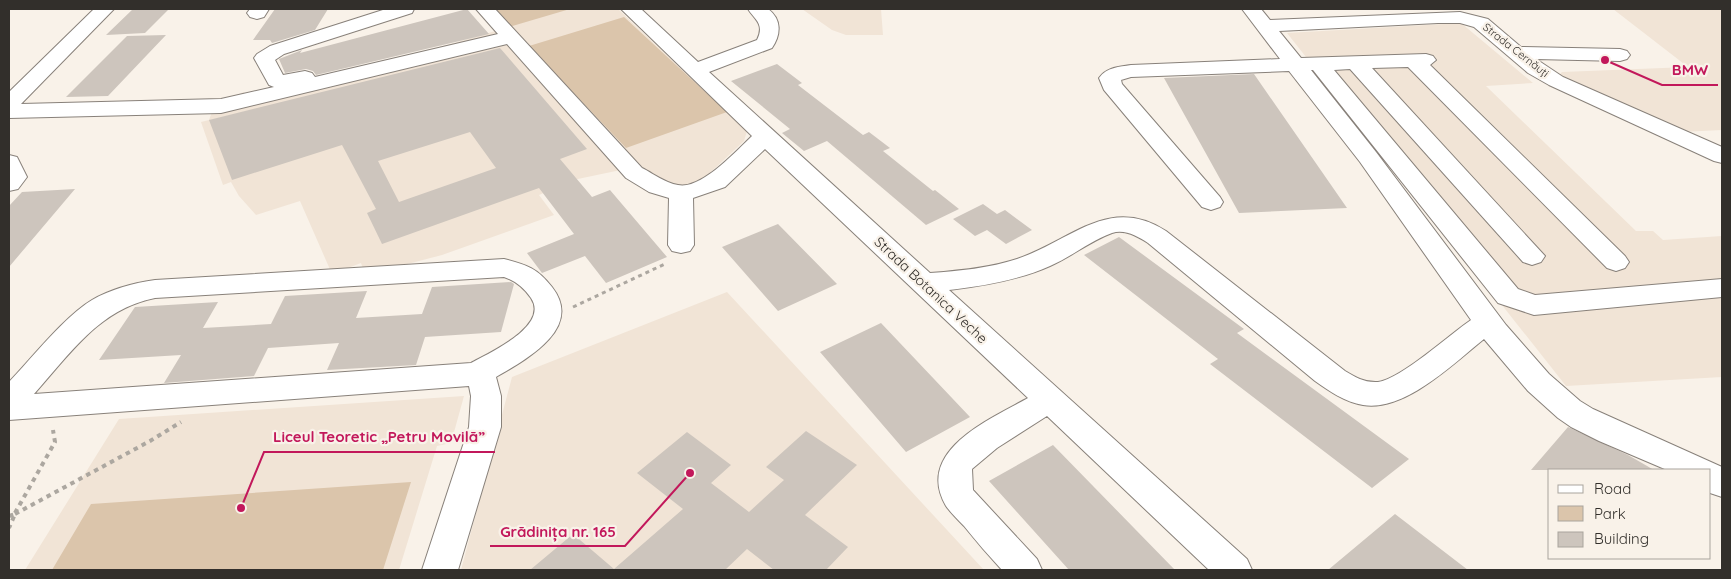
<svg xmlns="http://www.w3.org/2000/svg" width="1731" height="579" font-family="Quicksand,sans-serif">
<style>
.built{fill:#f1e4d6}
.green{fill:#dbc5ab}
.building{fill:#cdc5bd;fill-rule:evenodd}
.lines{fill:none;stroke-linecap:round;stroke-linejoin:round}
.minor-casing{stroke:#88817a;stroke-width:2}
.path-far1{stroke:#aca7a0;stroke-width:3;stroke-dasharray:4 4;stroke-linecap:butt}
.path{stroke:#aca7a0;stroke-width:4;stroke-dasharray:4.5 4.5;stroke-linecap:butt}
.minor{fill:#fff;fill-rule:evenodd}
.labels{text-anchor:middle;stroke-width:4.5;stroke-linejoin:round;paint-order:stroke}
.far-street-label{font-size:11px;fill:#322f2b;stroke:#f9f2e9}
.street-label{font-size:14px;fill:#322f2b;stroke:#f9f2e9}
.leader{fill:none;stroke:#c2185b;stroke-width:2}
.callout-dot{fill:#c2185b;stroke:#f9f2e9;stroke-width:2}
.callout-label{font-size:15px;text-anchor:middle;font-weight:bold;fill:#c2185b;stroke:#f9f2e9;stroke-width:4.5;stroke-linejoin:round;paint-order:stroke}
</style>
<rect width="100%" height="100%" fill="#f9f2e9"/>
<path class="built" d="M495 9H618L747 131 744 141 697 185 676 186 635 167 573 180 539 195 554 215 442 255 365 275 361 263 332 274 300 201 256 215 239 196 231 182 223 185 201 122 209 120 212 112 223 100 244 92 246 95 385 63 509 27Z
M802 9H898H881L883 35H846L832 30Z
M1613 9H1722V130L1681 132 1559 75 1562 72 1688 67Z
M1461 23 1533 83 1486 86 1636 231H1653L1663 240 1722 236V377L1566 386 1287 33Z
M727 292 984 570H461L512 377Z
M464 396 451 443 437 446 399 570H25L119 419Z"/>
<path class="green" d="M495 9H570L509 27Z
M624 17 727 112 626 148 529 46Z
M411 482 383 570H52L91 504Z"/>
<path class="building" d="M133 9H169L145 33 106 35Z
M275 9H328L315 30 272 43 270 40H253Z
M467 9 489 34 316 75 313 71 306 69 285 73 279 59 302 50 300 53Z
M166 35 108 96 66 97 127 36Z
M500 48 587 149 560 159 592 197 610 190 667 257 606 283 585 256 542 273 527 253 574 234 539 188 382 244 367 213 376 209 342 145 232 180 209 120ZM470 132 496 168 399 202 378 161Z
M777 64 802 83 798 85 863 135 869 132 890 148 883 151 933 191 935 190 959 209 926 225 827 141 804 151 782 133 790 129 731 81Z
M1254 74 1347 208 1239 213 1164 78Z
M75 189 9 267V206L22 192Z
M983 204 997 214 1005 210 1032 230 1006 244 987 230 975 236 953 219Z
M778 224 837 284 778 311 722 247Z
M1119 237 1244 329 1237 333 1409 459 1372 488 1210 364 1218 359 1084 255Z
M511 282 514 284 501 332 425 337 416 365 327 370 339 343 268 348 254 376 164 383 181 355 99 360 135 307 218 302 203 328 271 324 285 296 367 291 356 318 422 314 432 287Z
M881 323 970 417 906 452 820 352Z
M1568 427 1628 455 1654 470H1531Z
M806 431 857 465 805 515 848 547 826 570H774L747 549 725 570H530L573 534 614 569 683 509 637 473 687 432 731 465 711 483 749 512 784 480 766 467Z
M1053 445 1175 570H1069L989 481Z
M1395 514 1468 570H1328Z"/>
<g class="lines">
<g class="minor-casing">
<path id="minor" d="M94 9H114L21 104 221 99 274 87 269 85 254 58 257 54 270 46 386 9H414L412 13 284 54 275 60 283 75 305 71 312 73 315 77 498 34 476 9H495L642 168C654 174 665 183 678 185 701 190 736 151 752 136L621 9H641L698 62 757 40C765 24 755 20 748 9H768C782 19 781 35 772 48L709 72 930 273C959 271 990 268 1017 259 1071 241 1109 194 1166 231L1345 371C1355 377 1365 383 1378 382 1401 379 1450 334 1471 320L1360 162 1289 71 1131 77 1121 80 1122 84 1220 197 1223 202 1220 207 1211 210 1202 207 1104 90 1099 78C1107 67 1119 67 1131 65L1280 59 1242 9H1261L1270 20 1460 12 1488 19 1521 47 1620 49 1627 51 1630 55 1627 59 1620 61 1536 59 1563 77 1722 147V163L1714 161 1549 85 1528 73 1474 27 1460 23H1438L1279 31 1301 58 1426 54 1433 56 1436 60 1430 65 1625 256 1629 262 1625 268 1616 271 1607 268 1408 67 1372 68 1545 256 1541 262 1532 265 1523 262 1350 69 1334 70 1518 289 1535 295 1722 279V297L1534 315 1498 303 1313 70H1311L1376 152 1506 325 1549 374 1580 401 1593 409 1722 467V497L1710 493V470H1667L1599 441 1571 427 1558 418 1528 391 1484 339C1454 363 1405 412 1363 405 1345 402 1329 391 1315 381L1148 243C1137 236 1125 229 1112 233 1090 241 1071 257 1050 266 1019 280 983 286 949 290L1247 559 1252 570H1209L1047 416 997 448 972 469 973 490 1037 559 1042 570H1002C989 556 976 541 964 526 958 520 951 513 946 506 914 451 990 419 1028 398L765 149 725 187 693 198 694 245 690 251 681 253 672 251 668 245 669 198 649 192 626 178 507 44 221 113 9 118V92Z
M250 9H269L264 17 257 19 250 17 247 13Z
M9 155 17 157 27 177 18 189 9 191Z
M504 259C527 265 537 268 552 287 584 328 527 359 496 377L501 396V427L458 570H422L469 427 471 396 469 386 9 420V382C32 358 65 316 92 300 111 289 134 283 155 280ZM504 277C516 281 524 288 531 298 550 326 489 353 471 363L34 394C70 354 99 309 155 298Z"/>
</g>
<path class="path-far1" d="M573 307 667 263"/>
<path class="path" d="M15 513 55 442 53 430
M15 514 150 441 181 422
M9 516 15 514 9 528"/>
<use href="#minor" class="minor"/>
</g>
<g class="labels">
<g class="far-street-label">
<text transform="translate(1516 50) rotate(38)" y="4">Strada Cernăuți</text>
</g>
<g class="street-label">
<text transform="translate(931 290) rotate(43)" y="5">Strada Botanica Veche</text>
</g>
</g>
<path class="leader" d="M1605 60L1662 85H1718M241 508L264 452H495M690 473L625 546H490"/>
<g class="callout-dot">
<circle cx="1605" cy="60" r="5"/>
<circle cx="241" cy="508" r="5"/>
<circle cx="690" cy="473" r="5"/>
</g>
<g class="callout-label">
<text x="1690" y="75">BMW</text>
<text x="379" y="442">Liceul Teoretic „Petru Movilă”</text>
<text x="558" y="537">Grădinița nr. 165</text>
</g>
<rect width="1731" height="579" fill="none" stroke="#322f2b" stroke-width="20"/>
<rect x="1548" y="469" width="162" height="90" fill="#f9f2e9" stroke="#a9a49d"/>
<rect x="1558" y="485" width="25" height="8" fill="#ffffff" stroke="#a9a49d"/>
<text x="1594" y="494" font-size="15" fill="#322f2b">Road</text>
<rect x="1558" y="506" width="25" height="15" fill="#dbc5ab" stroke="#a9a49d"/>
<text x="1594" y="519" font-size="15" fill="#322f2b">Park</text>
<rect x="1558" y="532" width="25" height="15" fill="#cdc5bd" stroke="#a9a49d"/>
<text x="1594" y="544" font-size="15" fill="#322f2b">Building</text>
</svg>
